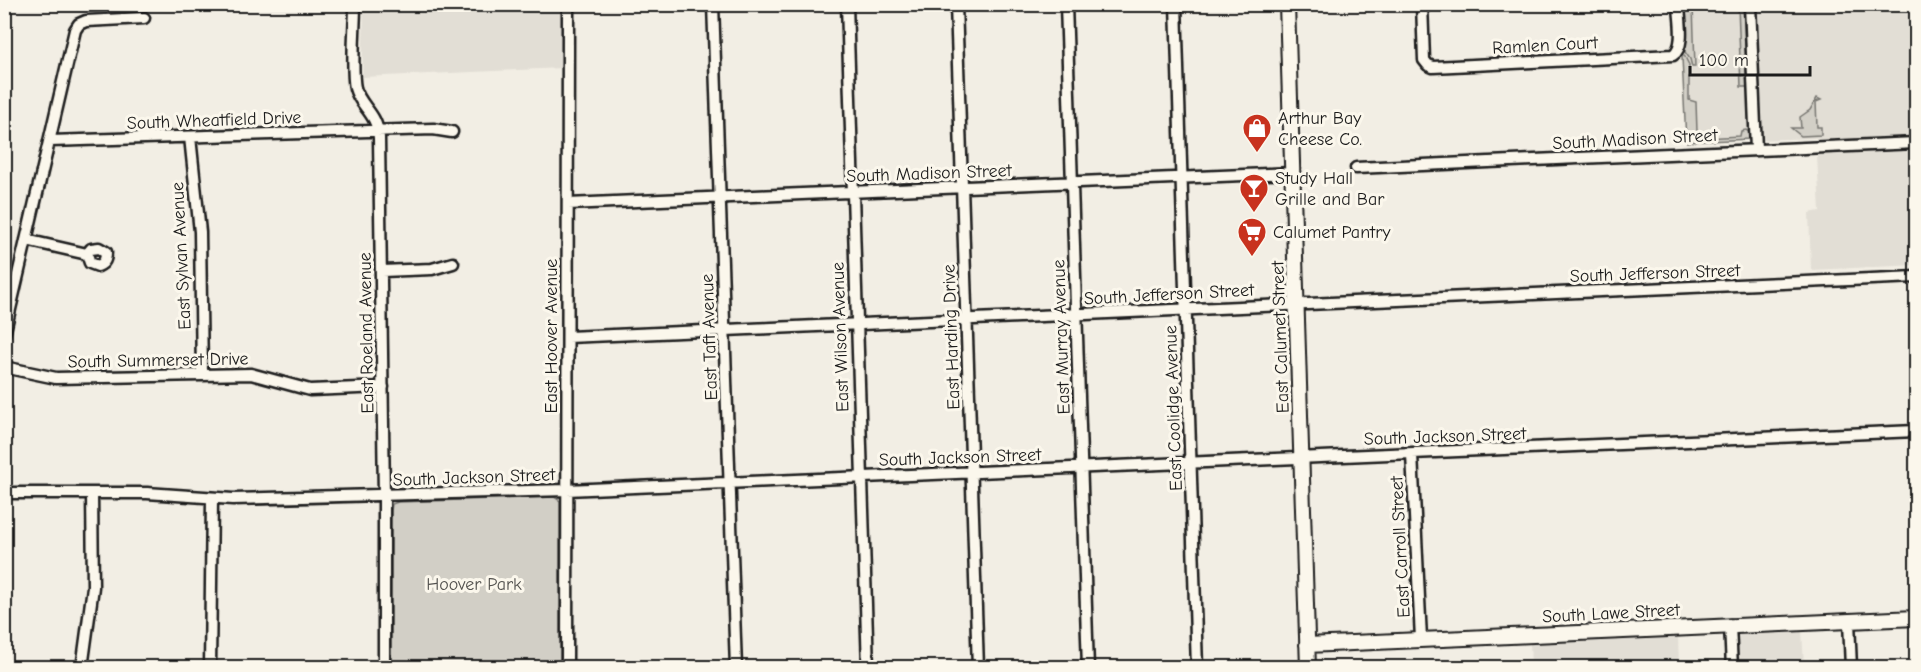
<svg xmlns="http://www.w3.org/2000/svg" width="1921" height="672" font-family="'Comic Neue',sans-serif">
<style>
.built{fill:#e2ded5}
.green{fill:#d2cfc6;stroke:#777671;stroke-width:1.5}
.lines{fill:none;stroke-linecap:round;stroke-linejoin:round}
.minor-casing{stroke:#1c1c1c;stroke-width:15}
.major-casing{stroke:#1c1c1c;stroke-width:18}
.minor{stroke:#fbf7ec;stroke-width:10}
.major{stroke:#fbf7ec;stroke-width:14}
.labels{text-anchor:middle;stroke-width:6;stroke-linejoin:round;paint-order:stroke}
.street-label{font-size:18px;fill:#1c1c1c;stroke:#fbf7ec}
.poi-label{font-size:18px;fill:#1c1c1c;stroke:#fbf7ec;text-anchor:start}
.park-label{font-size:18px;fill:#53524f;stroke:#fbf7ec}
</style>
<rect width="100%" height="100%" fill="#f2eee4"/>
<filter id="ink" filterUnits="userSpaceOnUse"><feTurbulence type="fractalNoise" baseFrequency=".0167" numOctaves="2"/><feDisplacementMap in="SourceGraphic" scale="12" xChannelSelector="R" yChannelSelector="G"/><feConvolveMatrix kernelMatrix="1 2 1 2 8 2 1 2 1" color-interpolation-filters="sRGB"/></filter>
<g filter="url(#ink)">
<path class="built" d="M364 5H562V68L362 77Z
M1684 5H1916V265L1811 270 1809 213 1820 211 1816 138 1686 142 1682 57 1686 48Z
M1802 630 1804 667H1739L1737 633Z
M1678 634 1679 667H1531L1530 641Z"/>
<path class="green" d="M1684 5H1693L1695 67H1692L1690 59 1685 52Z
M1738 5H1743L1747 87H1741Z
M1684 55 1689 65V100L1696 102 1697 132H1704L1705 138 1740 136 1741 131 1746 130 1750 133V139L1686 142 1682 57Z
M1817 98 1821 100 1816 102 1817 127H1821V135L1801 136 1791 128H1801L1800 117 1810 110Z
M554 497 560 501V667H391V511L392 504 398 502Z"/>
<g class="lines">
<g class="minor-casing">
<path id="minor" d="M355 4C355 26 351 69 355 88 360 107 377 112 379 138L384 496V668
M713 4 736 668
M847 4 868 668
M956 4 978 668
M1066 4 1088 668
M1176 4 1197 668
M1422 4 1424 60 1428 65 1433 67 1673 55C1686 46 1679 19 1679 4
M1750 4 1756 150
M190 137 200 232 202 375
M50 141 433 129 452 132
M1356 168 1916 143
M568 204 1292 173
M26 240 87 254 90 263 98 266C105 263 106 259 106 252L99 248 91 249 87 254
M382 271 432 269 453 263
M4 335 75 30 79 24 86 21 144 18
M568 337 1916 277
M4 367 56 378 251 374 310 390 383 387
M1412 454 1421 639
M4 493H147L233 499 567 490 1916 431
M1849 621 1851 668
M1730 625 1732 668
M82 668 93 587 92 493
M210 668 212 499
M567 668 568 4"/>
</g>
<g class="major-casing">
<path id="major" d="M1287 4 1308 668
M1307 645 1916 618"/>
</g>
<use href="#minor" class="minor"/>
<use href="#major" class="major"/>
</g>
</g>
<defs>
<g id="shop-pin" transform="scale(1.5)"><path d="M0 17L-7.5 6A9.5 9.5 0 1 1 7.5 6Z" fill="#c8321e" stroke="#fbf7ec"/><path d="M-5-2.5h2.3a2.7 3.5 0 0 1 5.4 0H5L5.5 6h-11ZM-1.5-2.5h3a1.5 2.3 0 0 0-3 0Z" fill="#fff"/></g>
<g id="bar-pin" transform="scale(1.5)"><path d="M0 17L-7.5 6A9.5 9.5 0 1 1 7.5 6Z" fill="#c8321e" stroke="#fbf7ec"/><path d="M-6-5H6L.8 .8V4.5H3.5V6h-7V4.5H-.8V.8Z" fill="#fff"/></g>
<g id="supermarket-pin" transform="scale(1.5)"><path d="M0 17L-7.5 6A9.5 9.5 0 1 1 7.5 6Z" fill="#c8321e" stroke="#fbf7ec"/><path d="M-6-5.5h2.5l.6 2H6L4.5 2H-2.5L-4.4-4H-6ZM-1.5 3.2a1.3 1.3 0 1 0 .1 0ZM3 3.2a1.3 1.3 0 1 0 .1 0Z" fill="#fff"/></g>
</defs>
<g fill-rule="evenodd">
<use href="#shop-pin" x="1257" y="128"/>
<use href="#bar-pin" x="1254" y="188"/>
<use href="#supermarket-pin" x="1252" y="232"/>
</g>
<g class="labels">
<g class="street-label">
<text transform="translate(1545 45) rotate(-3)" y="6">Ramlen Court</text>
<text transform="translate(214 120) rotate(-2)" y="6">South Wheatfield Drive</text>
<text transform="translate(1635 139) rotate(-3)" y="6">South Madison Street</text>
<text transform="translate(929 173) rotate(-2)" y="6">South Madison Street</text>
<text transform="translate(181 256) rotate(-93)" y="6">East Sylvan Avenue</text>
<text transform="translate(1655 273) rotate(-2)" y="6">South Jefferson Street</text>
<text transform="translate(1169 294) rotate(-3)" y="6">South Jefferson Street</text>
<text transform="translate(366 333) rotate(-91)" y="6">East Roeland Avenue</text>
<text transform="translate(551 336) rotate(-90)" y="6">East Hoover Avenue</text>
<text transform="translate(709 337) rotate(-92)" y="6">East Taft Avenue</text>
<text transform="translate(840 337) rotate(-92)" y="6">East Wilson Avenue</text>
<text transform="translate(951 337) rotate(-92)" y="6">East Harding Drive</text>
<text transform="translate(1061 337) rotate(-92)" y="6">East Murray Avenue</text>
<text transform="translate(1280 337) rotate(-92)" y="6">East Calumet Street</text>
<text transform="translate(158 360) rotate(-1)" y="6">South Summerset Drive</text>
<text transform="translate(1173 408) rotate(-92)" y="6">East Coolidge Avenue</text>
<text transform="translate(1445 436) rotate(-2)" y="6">South Jackson Street</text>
<text transform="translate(960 457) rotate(-2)" y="6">South Jackson Street</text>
<text transform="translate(474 477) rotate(-2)" y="6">South Jackson Street</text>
<text transform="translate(1400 547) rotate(-93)" y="6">East Carroll Street</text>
<text transform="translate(1611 613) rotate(-3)" y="6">South Lawe Street</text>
</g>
<g class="poi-label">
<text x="1278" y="124">Arthur Bay<tspan x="1278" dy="21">Cheese Co.</tspan></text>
<text x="1275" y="184">Study Hall<tspan x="1275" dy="21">Grille and Bar</tspan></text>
<text x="1273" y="238">Calumet Pantry</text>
</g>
<g class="park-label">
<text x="474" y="590">Hoover Park</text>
</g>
</g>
<rect width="1921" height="672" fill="none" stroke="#fbf7ec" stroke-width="24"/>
<rect x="12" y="12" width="1897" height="648" fill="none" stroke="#1c1c1c" stroke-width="2" filter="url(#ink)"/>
<path d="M1690 66v9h120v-9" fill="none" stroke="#1c1c1c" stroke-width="3"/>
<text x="1699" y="66" font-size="18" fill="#1c1c1c" stroke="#fbf7ec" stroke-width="4.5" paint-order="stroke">100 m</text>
</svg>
